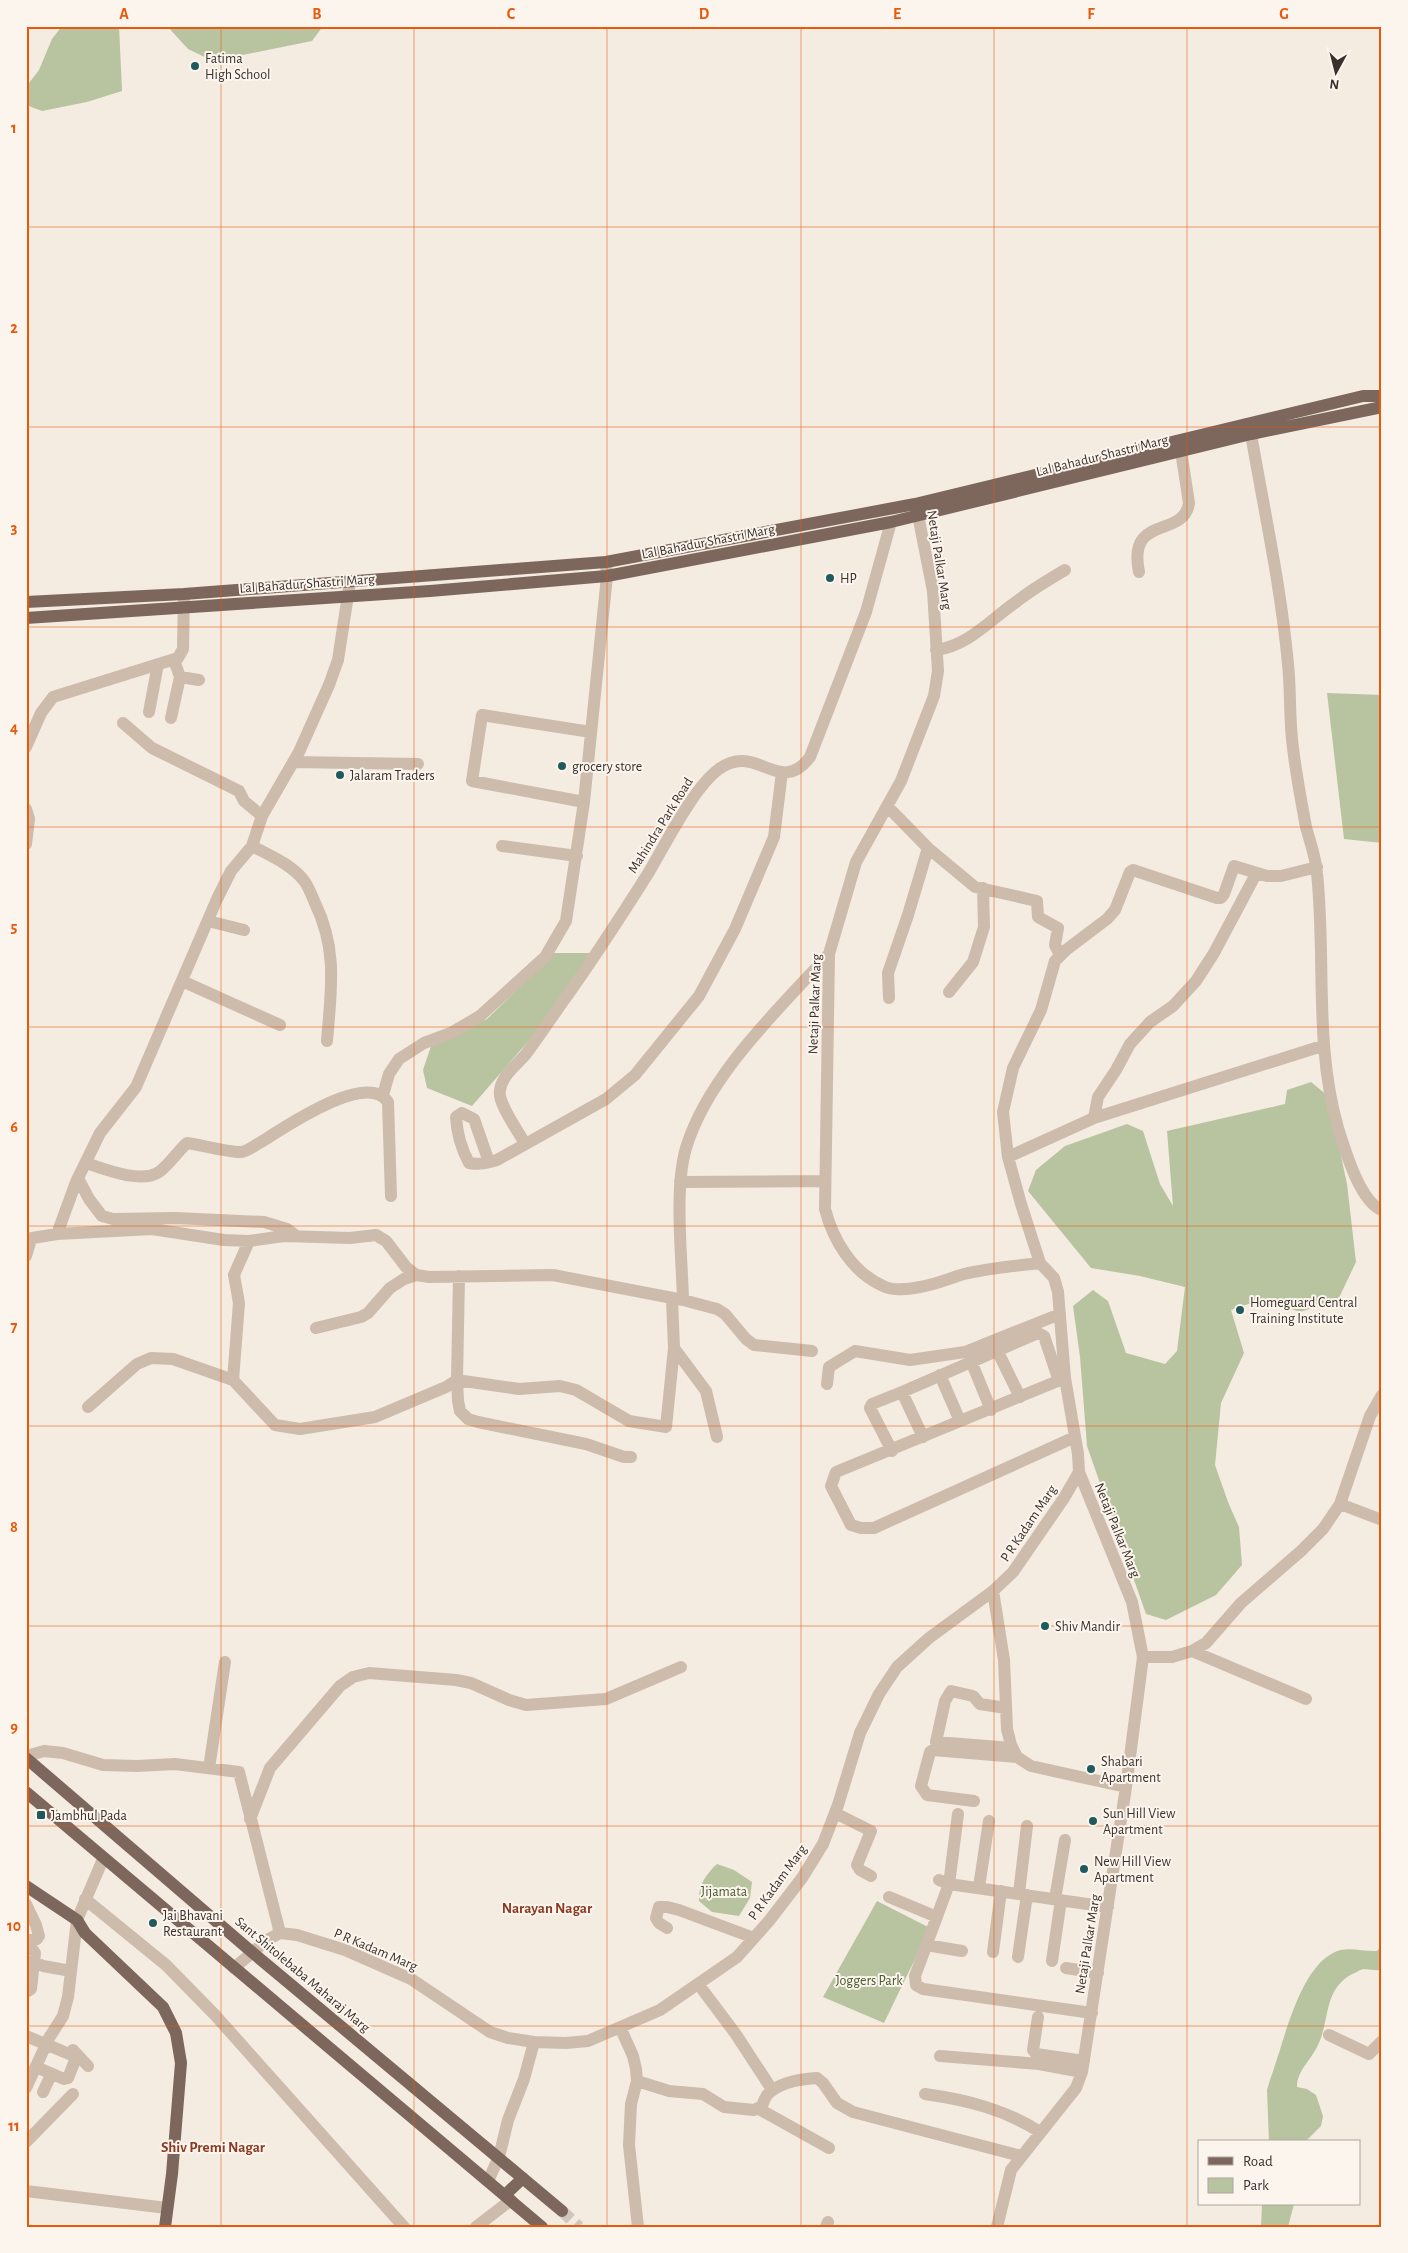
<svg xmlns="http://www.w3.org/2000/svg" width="1408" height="2253" font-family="'Alegreya Sans',sans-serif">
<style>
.green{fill:#b8c4a0}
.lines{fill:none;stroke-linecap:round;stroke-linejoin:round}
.major-tunnel{stroke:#cfc6bd;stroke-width:12;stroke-dasharray:12 6;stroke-linecap:butt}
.minor{stroke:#cdbbac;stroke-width:12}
.major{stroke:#7d675c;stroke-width:12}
.grid{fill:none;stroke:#e8590c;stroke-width:1;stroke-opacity:0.55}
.poi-dot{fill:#1f5a5e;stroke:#fbf5ee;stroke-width:2}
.labels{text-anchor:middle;stroke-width:4;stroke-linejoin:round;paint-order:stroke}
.poi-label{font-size:14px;fill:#3b302b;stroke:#fbf5ee;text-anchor:start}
.street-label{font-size:14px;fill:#3b302b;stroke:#fbf5ee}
.park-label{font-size:14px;fill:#4a5a2e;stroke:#fbf5ee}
.neighbourhood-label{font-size:15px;font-weight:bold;fill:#8c3b22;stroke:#fbf5ee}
.neatline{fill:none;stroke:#e8590c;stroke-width:2}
.grid-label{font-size:16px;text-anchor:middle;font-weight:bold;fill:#e8590c}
</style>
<rect width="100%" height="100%" fill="#f4ebe1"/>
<path class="green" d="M62 26H119L122 91 87 102 42 111 26 105V87L39 70 52 39Z
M167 26H323L312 41 213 61 188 49Z
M1327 693 1382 695V843L1344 839Z
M551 953H593L538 1030 472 1106 427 1088 423 1070 431 1046 487 1019 547 961Z
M1311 1082 1328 1096 1347 1184 1356 1262 1338 1300 1300 1312 1263 1299 1231 1310 1244 1353 1221 1403 1215 1465 1228 1502 1239 1527 1242 1565 1216 1595 1166 1620 1146 1614 1087 1446 1080 1357 1073 1306 1093 1290 1108 1301 1126 1353 1165 1364 1177 1351 1185 1287 1140 1276 1091 1268 1028 1191 1036 1170 1065 1146 1127 1124 1143 1131 1160 1184 1173 1206 1167 1131 1285 1104 1287 1090Z
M717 1864 734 1870 752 1882 750 1898 739 1916 712 1912 699 1901C698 1886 706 1874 717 1864Z
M877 1901 930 1928 884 2023 823 1997Z
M1382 1944V1970C1376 1971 1369 1969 1363 1969 1359 1970 1356 1973 1352 1974 1322 1991 1331 2020 1317 2047 1310 2061 1297 2071 1297 2087L1307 2089 1316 2095 1323 2116 1321 2126 1305 2142H1269L1267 2090 1270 2080C1284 2043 1298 1969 1335 1952 1347 1946 1364 1952 1377 1951Z
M1262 2204H1294L1288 2227H1261Z"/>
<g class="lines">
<path class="major-tunnel" d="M562 2211 579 2227"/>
<path class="minor" d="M1247 424 1251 434C1264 510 1281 587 1288 664 1291 691 1289 720 1293 748 1296 774 1301 800 1306 827 1310 842 1316 858 1317 873 1326 959 1314 1044 1338 1128 1345 1150 1360 1202 1382 1210
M916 505 933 591 938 671 934 696 901 781 856 862 829 954 825 1209C833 1240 852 1272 883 1286 893 1291 910 1289 920 1287 935 1285 950 1278 964 1274 989 1268 1015 1266 1040 1263
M1139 572C1127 513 1184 539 1189 503L1181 451
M936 650C968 646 990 620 1016 602 1031 590 1048 580 1065 570
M180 677 199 680
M149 712 158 664
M171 718 180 677 174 660
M123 723 152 748 239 791 244 801 262 816
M26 747 41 713 53 697 178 658 183 649 184 594
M293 762 418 764
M584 802 472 781 482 715 591 732
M887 806 928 848 975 887 1037 901 1038 917 1058 928 1055 945 1060 955
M26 809 29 819 26 844
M252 846C269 855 293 865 305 882 309 888 312 896 315 903 338 950 331 990 327 1041
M502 846 577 856
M208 921 244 930
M182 981 280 1025
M949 992 973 962 984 927 983 888
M889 998 888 973 908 915 928 848
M383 1095 389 1074 399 1059 424 1043 451 1033 480 1016 545 957 566 921 584 802 607 576 606 562
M1094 1118 1098 1097 1116 1070 1130 1044 1150 1022 1173 1006 1196 981 1214 953 1256 874
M525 1144C519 1132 497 1103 500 1090 502 1075 517 1065 526 1054 537 1039 548 1023 559 1007 591 963 620 918 649 872 666 843 694 787 719 769 757 741 779 798 810 757L866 612 891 522
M1008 1157 1094 1118 1322 1046
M489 1162 474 1119 462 1113 456 1117C457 1134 461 1148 469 1163 480 1165 487 1163 497 1160L606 1099 635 1075 699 996 735 929 774 837 782 772
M86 1163C104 1169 141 1184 159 1172 169 1165 178 1151 187 1143 201 1145 227 1152 240 1152 247 1152 255 1145 261 1142 284 1128 367 1070 388 1102L391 1196
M78 1178 89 1199 102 1216 113 1219 175 1218 264 1222 287 1229 296 1236
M680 1182 825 1181
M57 1234 76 1182 100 1133 136 1087 217 899 231 871 252 846 262 816 299 752 329 685 338 660 350 582
M26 1239 57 1234 152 1229 224 1240 249 1241 284 1236 350 1238 376 1235 386 1241 406 1267 416 1275 429 1277 553 1275 683 1300 717 1309 725 1314 746 1339 754 1345 812 1351
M26 1256 31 1239
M459 1276 457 1380 458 1401 460 1411 468 1419 478 1422 586 1444 624 1457H631
M672 1299 674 1348 706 1391 717 1437
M683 1300C682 1257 674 1189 686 1148 708 1075 779 1009 829 954
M316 1328 361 1317 368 1313 390 1288 404 1279 416 1275
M997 1350 1020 1397
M971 1361 991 1410
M940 1375 960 1421
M1065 1378 836 1472 831 1486 851 1525 861 1528H874L1075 1437
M233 1380 239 1303 234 1275 249 1241
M827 1384 829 1367 855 1351 910 1360 965 1352 1060 1314
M88 1407 137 1364 151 1358 173 1359 233 1380 275 1425 300 1429 375 1417 446 1387 457 1380 519 1389 560 1386 576 1390 629 1421 666 1427 674 1348
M923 1437 902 1392 1038 1333 1044 1336 1059 1381
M892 1451 870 1408 872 1404 902 1392
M1340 1504 1382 1520
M993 1591 1004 1660 1007 1729 1011 1745 1017 1757 1031 1766 1126 1787
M1192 1651 1306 1699
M1143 1657H1172L1192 1651 1206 1643 1241 1603 1301 1551 1323 1529 1340 1504 1370 1416 1382 1395
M1006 1708 980 1704 973 1696 951 1691 945 1701 936 1742 1012 1748
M26 1756 44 1751 63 1753 103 1765 137 1766 175 1764 239 1772 280 1933
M209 1768 225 1662
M974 1801 927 1795 921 1786 930 1752 933 1750 1017 1757
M835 1813 871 1831 857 1865 860 1870 871 1876
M250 1819 270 1768 340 1686 353 1677 369 1673 456 1680 471 1683 509 1700 526 1705 606 1699 681 1667
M939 1880 949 1884 958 1814
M979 1887 989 1821
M1019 1893 1027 1826
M889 1897 937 1917
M85 1899 166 1965 215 2015 404 2227
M1055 1899 1065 1840
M26 1904 36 1925 39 1936 37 1939 26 1941
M667 1928 659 1923 656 1918 659 1907H667L679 1910 754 1938
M926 1945 962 1951
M26 1949 33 1950 35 1953 31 1989 26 1992
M993 1952 1001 1891
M1018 1957 1027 1895
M1052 1961 1061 1900
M35 1962 43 1966 71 1971
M234 1968 267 1940 280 1933 297 1935 345 1950 411 1979 490 2032 508 2038 534 2042 566 2043 588 2041 660 2010 737 1957 769 1921 802 1878 823 1844 838 1805 860 1733 879 1694 897 1667 929 1638 993 1591 1013 1572 1064 1498 1079 1472 1078 1454 1065 1378 1058 1292 1054 1278 1040 1263 1021 1204 1008 1157 1003 1112 1013 1068 1041 1010 1055 961 1066 950 1107 919 1115 910 1130 872 1133 870 1217 898H1221L1224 894 1234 866 1267 876H1281L1317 867
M1066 1968 1098 1973
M699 1985 735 2033 769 2085
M1092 2013 923 1989 916 1985 915 1976 949 1884 1108 1907
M1038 2017 1033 2050 1036 2054 1084 2061
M620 2027 633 2056 636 2069 637 2081 631 2104 629 2145 638 2227
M1329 2035 1369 2054 1382 2041
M26 2036 74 2056 76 2058 68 2078 64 2079 36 2067
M73 2050 88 2066
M940 2056 1039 2064 1082 2072
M637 2081 669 2091 703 2094 724 2107 754 2110 762 2106C763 2103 765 2098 767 2095 778 2083 801 2079 817 2078L823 2083 837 2103 853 2112 1021 2156
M26 2088 49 2038 63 2016 68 1997 77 1920 103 1859
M43 2092 51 2075
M925 2094C967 2100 1004 2109 1040 2132
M759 2109 829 2148
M26 2142 73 2094
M488 2181 499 2157 508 2120 524 2079 534 2042
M26 2191 167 2208
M476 2227 511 2200
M826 2227 828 2222
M997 2227 1011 2170 1076 2088 1082 2072 1126 1787 1143 1657 1132 1602 1079 1472"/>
<path class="major" d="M26 602 184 594 606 562 915 504 1363 396H1382
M26 618 430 591 607 576 891 522 1251 434 1382 407
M26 1758 253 1953 562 2211
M26 1792 542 2227
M26 1886 77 1920 85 1933 163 2007 176 2033 181 2063 172 2174 165 2227
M505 2195 523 2178"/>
</g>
<path class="grid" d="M221 26V2227M414 26V2227M607 26V2227M801 26V2227M994 26V2227M1187 26V2227M26 227H1382M26 427H1382M26 627H1382M26 827H1382M26 1027H1382M26 1226H1382M26 1426H1382M26 1626H1382M26 1826H1382M26 2026H1382"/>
<g class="poi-dot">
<circle cx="195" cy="66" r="5"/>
<circle cx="830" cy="578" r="5"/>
<circle cx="562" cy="766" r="5"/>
<circle cx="340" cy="775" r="5"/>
<circle cx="1240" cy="1310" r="5"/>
<circle cx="1045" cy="1626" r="5"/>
<circle cx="1091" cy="1769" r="5"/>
<rect x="36" y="1810" width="10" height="10" rx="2.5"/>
<circle cx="1093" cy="1821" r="5"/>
<circle cx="1084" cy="1869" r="5"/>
<circle cx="153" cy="1923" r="5"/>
</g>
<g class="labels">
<g class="poi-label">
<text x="205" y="63">Fatima<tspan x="205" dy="16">High School</tspan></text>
<text x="840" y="583">HP</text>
<text x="572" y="771">grocery store</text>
<text x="350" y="780">Jalaram Traders</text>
<text x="1250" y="1307">Homeguard Central<tspan x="1250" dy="16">Training Institute</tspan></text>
<text x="1055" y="1631">Shiv Mandir</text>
<text x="1101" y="1766">Shabari<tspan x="1101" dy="16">Apartment</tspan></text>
<text x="1103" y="1818">Sun Hill View<tspan x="1103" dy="16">Apartment</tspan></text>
<text x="51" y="1820">Jambhul Pada</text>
<text x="1094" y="1866">New Hill View<tspan x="1094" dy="16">Apartment</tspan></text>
<text x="163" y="1920">Jai Bhavani<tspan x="163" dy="16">Restaurant</tspan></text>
</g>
<g class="street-label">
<text transform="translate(1102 455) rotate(-14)" y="5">Lal Bahadur Shastri Marg</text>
<text transform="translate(708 541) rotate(-11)" y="5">Lal Bahadur Shastri Marg</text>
<text transform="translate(940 560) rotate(81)" y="5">Netaji Palkar Marg</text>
<text transform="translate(307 583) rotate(-4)" y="5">Lal Bahadur Shastri Marg</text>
<text transform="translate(660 825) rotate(-58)" y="5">Mahindra Park Road</text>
<text transform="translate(814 1004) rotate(-88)" y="5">Netaji Palkar Marg</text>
<text transform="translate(1028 1523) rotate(-56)" y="5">P R Kadam Marg</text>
<text transform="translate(1118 1530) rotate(68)" y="5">Netaji Palkar Marg</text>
<text transform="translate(777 1882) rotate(-54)" y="5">P R Kadam Marg</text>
<text transform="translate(1087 1944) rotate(-81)" y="5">Netaji Palkar Marg</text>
<text transform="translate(376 1949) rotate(23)" y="5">P R Kadam Marg</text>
<text transform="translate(303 1974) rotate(40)" y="5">Sant Shitolebaba Maharaj Marg</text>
</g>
<g class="park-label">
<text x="724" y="1896">Jijamata</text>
<text x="869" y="1985">Joggers Park</text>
</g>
<g class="neighbourhood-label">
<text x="547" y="1913">Narayan Nagar</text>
<text x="213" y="2152">Shiv Premi Nagar</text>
</g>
</g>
<rect width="1408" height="2253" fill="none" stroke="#fbf5ee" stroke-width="55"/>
<rect x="1198" y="2140" width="162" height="65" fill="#fbf5ee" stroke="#aea6a0"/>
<rect x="1208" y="2157" width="25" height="8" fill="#7d675c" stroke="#aea6a0"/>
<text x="1243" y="2166" font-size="15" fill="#3b302b">Road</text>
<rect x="1208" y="2178" width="25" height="15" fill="#b8c4a0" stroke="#aea6a0"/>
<text x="1243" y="2190" font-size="15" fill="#3b302b">Park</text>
<g transform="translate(1336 72) rotate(187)" stroke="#fbf5ee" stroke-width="4" paint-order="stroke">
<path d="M0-4L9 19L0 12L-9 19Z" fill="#3b302b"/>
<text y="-8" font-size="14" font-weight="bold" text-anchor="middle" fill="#3b302b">N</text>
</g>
<rect x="28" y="28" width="1352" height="2198" class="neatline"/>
<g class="grid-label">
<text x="124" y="19">A</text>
<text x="317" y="19">B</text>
<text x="511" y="19">C</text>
<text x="704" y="19">D</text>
<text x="897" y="19">E</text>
<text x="1091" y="19">F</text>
<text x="1284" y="19">G</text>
<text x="14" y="133">1</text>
<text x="14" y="333">2</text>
<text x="14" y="533">3</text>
<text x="14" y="733">4</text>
<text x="14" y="932">5</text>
<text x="14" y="1132">6</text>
<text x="14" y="1332">7</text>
<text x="14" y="1532">8</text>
<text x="14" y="1732">9</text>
<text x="14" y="1931">10</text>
<text x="14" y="2131">11</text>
</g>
</svg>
